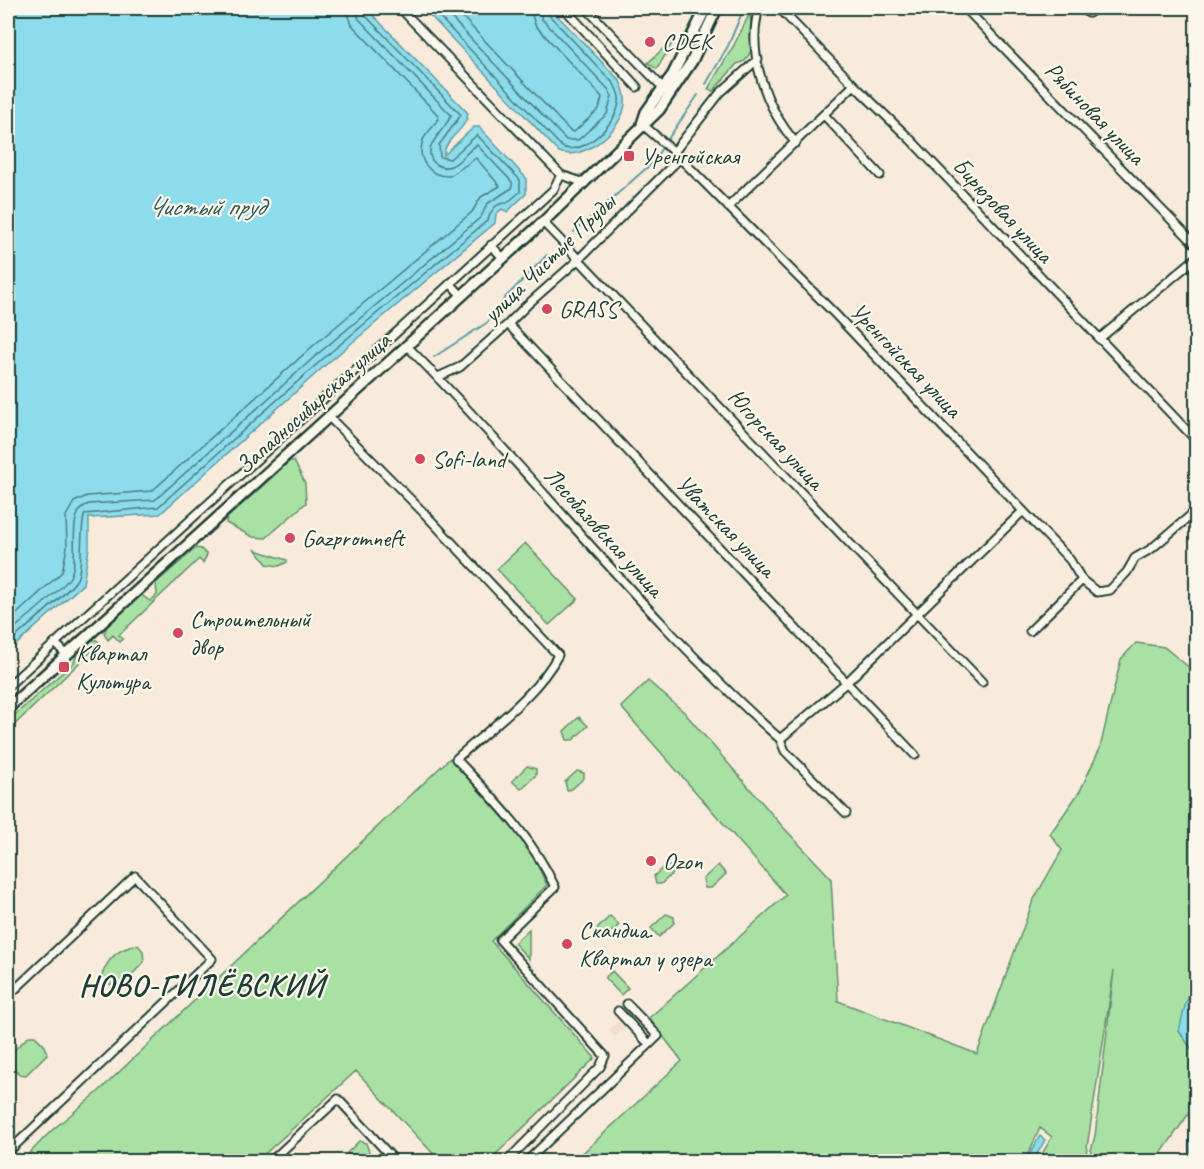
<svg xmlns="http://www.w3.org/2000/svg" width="1204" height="1169" font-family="Caveat,sans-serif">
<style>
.built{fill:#f5ddc9}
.green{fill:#a9e1a5;stroke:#648f6c;stroke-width:1.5}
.water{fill:#8ddcec;stroke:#619ca2;stroke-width:1.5}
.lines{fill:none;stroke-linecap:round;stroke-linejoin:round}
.shore{stroke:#4b7d7e;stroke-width:1.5}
.stream{stroke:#619ca2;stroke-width:2}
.street-casing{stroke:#1f3d34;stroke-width:11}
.secondary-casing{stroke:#1f3d34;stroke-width:14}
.street{stroke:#fbf7ec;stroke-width:7}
.secondary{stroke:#fbf7ec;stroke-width:9}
.poi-dot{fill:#d1495b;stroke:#fbf7ec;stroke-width:2}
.labels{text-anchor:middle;stroke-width:4.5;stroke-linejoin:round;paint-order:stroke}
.poi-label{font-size:24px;fill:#1f3d34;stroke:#fbf7ec;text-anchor:start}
.street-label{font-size:24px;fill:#1f3d34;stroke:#fbf7ec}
.water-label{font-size:26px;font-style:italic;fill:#355d59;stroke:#fbf7ec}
.district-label{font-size:30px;font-weight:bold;letter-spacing:1.5px;fill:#1f3d34;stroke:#fbf7ec}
</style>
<rect width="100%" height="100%" fill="#f8ebdc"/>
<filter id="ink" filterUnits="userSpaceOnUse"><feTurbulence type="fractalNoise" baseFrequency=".0167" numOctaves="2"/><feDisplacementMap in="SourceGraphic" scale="12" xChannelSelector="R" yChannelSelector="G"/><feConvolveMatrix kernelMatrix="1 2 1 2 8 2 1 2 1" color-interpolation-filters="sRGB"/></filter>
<g filter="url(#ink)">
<path class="built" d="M620 1020 626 1027 615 1037 608 1030Z"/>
<path class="green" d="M750 13 753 48 745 61 737 64 713 91 708 89 734 45Z
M674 40 657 69 648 63 671 41Z
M290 461H294L305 483 306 503 266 538 253 537 226 523 227 518Z
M525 543 578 599 549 625 497 569Z
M196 548 201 549 207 555 203 563 199 559 119 635 123 639 120 642 113 635 108 640 104 634 108 623 140 594 150 601 157 595 156 583Z
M256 550 287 560V562L279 566 267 564Z
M90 640H96L100 643 8 731V721L74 662 78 651Z
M1136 643 1164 647 1196 673V968L1179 1031 1196 1055V1103L1156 1161H1088L1095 1136 1114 970 1085 1161H1038L1052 1137 1040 1128 1025 1161 573 1162 682 1061 649 1018 786 895 621 707 648 681 684 712 783 827 831 878 838 1001 977 1054 1033 901 1062 850 1050 834 1080 791 1100 748 1121 659Z
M579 717 588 726 573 740H567L564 731Z
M450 758 527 844 547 885 491 941 595 1058 489 1161H440L356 1071 257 1161 21 1162 51 1131 97 1093Z
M527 766 536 769V775L521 789 512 781Z
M577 771 584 773V778L572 789 567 790 565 782Z
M666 865 673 868V873L661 884H656L654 876Z
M718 865 726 874 711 888H705L703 879Z
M666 914 674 917V923L659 937 651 928Z
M610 916 619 925 604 939H598L596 930Z
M529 929V959L514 943Z
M138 945 143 951 144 962 118 989 101 979C106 959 118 948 138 945Z
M612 971 628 988 621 995 605 978Z
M29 1036H35L45 1046 47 1054 26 1075 19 1074 8 1061V1056Z
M359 1141 366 1143 369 1152 354 1161 347 1153Z"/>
<path class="water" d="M8 8H366L468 113C467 130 444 138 444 155L474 127H479L526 178V194L507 212 502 209 496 214 495 223 329 362 160 514 89 518V548L83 584 8 652Z
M423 8H550L620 81C624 90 627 98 624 109 618 133 583 161 559 152Z
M1196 989V1055L1179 1031 1186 1002Z
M1196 1122V1161H1190L1189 1142Z
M1040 1136 1045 1140 1033 1161H1026Z"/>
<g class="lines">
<path class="shore" d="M431 8 562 147C582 156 613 127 618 107 621 99 618 92 614 84L548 14 546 8
M442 8 566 140H578L607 114 612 96 608 89 542 19 539 8
M454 8 570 131 574 132 599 109 602 97 535 25 530 8
M8 622 62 572 67 547 66 516 74 502 87 496 152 491 314 345 472 212 481 197 500 186 476 158 450 176C430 177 416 160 423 140 427 131 437 125 439 116L352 25 346 8
M8 634C20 623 64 588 70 577 81 557 64 511 89 504L155 500 320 352 481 217 487 204 512 188V182L477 145C467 150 461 163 451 166 446 168 441 167 437 165 416 150 447 129 451 115L359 19 355 8
M8 644C19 633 75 588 78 577 83 562 80 522 85 514L158 507 325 357 488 220C491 210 495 203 507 203L520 192V180L477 135 450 159 440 157 439 145 461 115 364 14 363 8"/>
<path class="stream" d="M706 84 728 46 744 8
M668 139 698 95
M606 204 651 164 662 148
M574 232 597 212
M434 357 488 322 505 298 547 255"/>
<g class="street-casing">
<path id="street" d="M400 8 561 175 585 183
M564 8 637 87
M586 8 666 91
M759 8C746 53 766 109 796 143
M779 8 854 85 911 140 1196 440
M965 8 1196 245
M1079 8 1089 13 1095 8
M825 116 880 175
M642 124 674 152 835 314 1070 560 1082 580 1030 631
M674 152 720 93 758 59
M728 207 854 85
M543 222 982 682
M491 245 503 258
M450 283 461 295
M508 324 915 755
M1099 339 1196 258
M406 345C534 474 644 618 780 739L785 751 846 813
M438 377 460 367 508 324 527 305 578 260 680 158
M328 416 424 513 558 655C538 694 489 729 456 759 494 799 531 836 555 887L500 940 605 1056 600 1067 506 1162
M1082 580 1097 592 1110 590 1127 572 1135 558 1151 549 1196 511
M55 643 66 654
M8 686 553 190 561 175
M780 739 847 682 1023 511
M8 996 135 876 212 959 8 1152
M618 1011 649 1044
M270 1162 338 1099 396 1162
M526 1162 658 1036 627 1004"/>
</g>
<g class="secondary-casing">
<path id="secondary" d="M642 124 646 112 673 74 706 8
M8 708 543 222 659 110 692 61 717 8"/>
</g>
<use href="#street" class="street"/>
<use href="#secondary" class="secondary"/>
</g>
</g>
<g class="poi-dot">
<circle cx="650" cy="42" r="6"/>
<rect x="623" y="150" width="12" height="12" rx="3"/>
<circle cx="547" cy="309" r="6"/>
<circle cx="420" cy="459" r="6"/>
<circle cx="290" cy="538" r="6"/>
<circle cx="178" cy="633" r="6"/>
<rect x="58" y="661" width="12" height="12" rx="3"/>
<circle cx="651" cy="861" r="6"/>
<circle cx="567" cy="944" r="6"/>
</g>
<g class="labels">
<g class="poi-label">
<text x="662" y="50">CDEK</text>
<text x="641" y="164">Уренгойская</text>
<text x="559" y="317">GRASS</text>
<text x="432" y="467">Sofi-land</text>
<text x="302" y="546">Gazpromneft</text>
<text x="190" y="627">Строительный<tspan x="190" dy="28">двор</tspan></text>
<text x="76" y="661">Квартал<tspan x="76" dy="28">Культура</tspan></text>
<text x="663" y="869">Ozon</text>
<text x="579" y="938">Скандиа.<tspan x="579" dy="28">Квартал у озера</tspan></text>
</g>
<g class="street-label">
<text transform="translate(1095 113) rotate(46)" y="8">Рябиновая улица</text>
<text transform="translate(1003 210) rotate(47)" y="8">Бирюзовая улица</text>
<text transform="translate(549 258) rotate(-44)" y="8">улица Чистые Пруды</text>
<text transform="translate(906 360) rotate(46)" y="8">Уренгойская улица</text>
<text transform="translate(313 403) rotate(-42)" y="8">Западносибирская улица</text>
<text transform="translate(776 439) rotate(47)" y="8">Югорская улица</text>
<text transform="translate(726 526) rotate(46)" y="8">Уватская улица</text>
<text transform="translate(604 532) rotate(48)" y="8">Лесобазовская улица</text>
</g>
<g class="water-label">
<text x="206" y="215">Чистый пруд</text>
</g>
<g class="district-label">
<text x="202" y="995">НОВО-ГИЛЁВСКИЙ</text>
</g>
</g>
<rect width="1204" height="1169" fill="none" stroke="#fbf7ec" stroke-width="30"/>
<rect x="15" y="15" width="1174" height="1139" fill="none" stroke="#1f3d34" stroke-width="2" filter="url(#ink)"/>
</svg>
